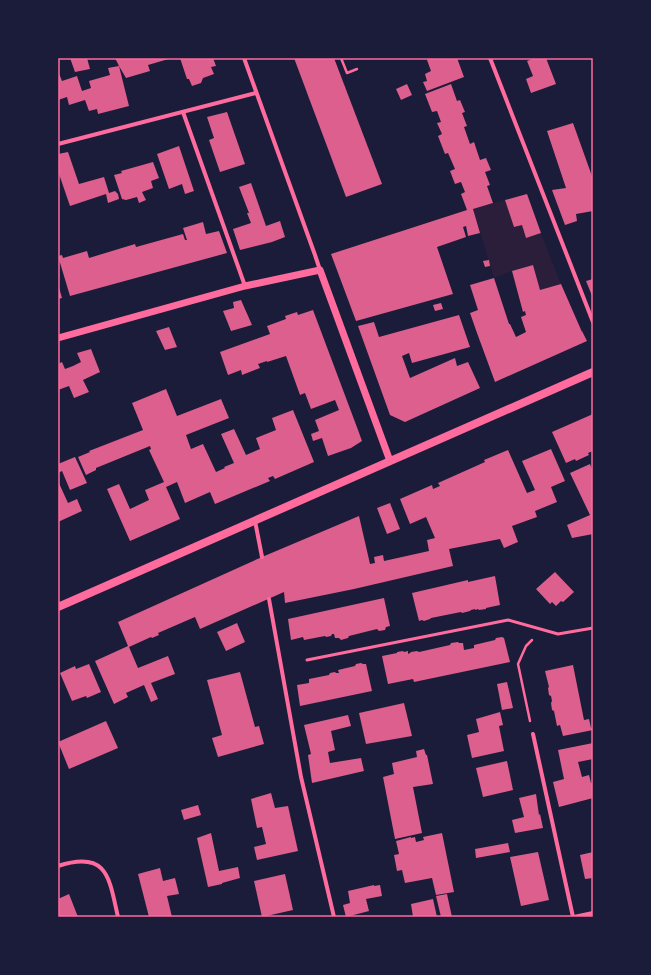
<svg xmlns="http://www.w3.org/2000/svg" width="651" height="975" font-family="'Noto Sans',sans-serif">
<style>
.green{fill:#2a1e3b}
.building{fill:#dd5f8e}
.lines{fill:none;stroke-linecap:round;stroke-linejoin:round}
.path{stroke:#ff6b9d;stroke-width:2.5}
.service{stroke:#ff6b9d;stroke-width:3}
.minor{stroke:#ff6b9d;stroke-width:4}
.tertiary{stroke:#ff6b9d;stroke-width:7}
.secondary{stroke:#ff6b9d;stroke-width:8}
.neatline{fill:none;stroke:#ff6b9d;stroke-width:1.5}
</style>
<rect width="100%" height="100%" fill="#1b1b3a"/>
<path class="green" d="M505 200 514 227 522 225 526 238 541 233 561 284 540 290 533 265 512 271 494 278 473 209Z"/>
<g class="building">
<path d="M70 58H87L90 69 75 72Z"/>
<path d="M115 58H172L148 65 150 71 126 78 119 66 129 106 98 114 97 109 89 111 85 100 69 105 67 97 58 100V71L62 81 77 76 82 91 91 88 89 81 110 75 108 68 119 66Z"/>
<path d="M180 58H213L216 66 211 67 214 74 203 78 201 83 192 86 189 79H187Z"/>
<path d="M294 58H334L382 184 346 197Z"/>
<path d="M431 58H457L464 77 427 91 423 82 427 81 425 74 431 71 427 60Z"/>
<path d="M535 58H546L556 84 531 93 526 79 533 76 527 61Z"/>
<path d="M407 84 412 95 401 100 396 89Z"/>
<path d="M451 84 457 101 460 100 465 112 462 113 467 126 464 127 470 144 474 142 480 160 486 158 491 170 485 172 490 185 487 186 493 203 473 209 480 233 468 236 466 226 463 227 466 237 437 247 453 294 356 321 331 254 467 210 461 194 465 192 461 182 455 184 450 171 455 169 448 153 445 154 438 136 442 134 437 123 441 122 437 111 432 112 425 94Z"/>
<path d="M227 112 245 164 220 172 209 140 214 138 207 117Z"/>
<path d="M573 123 593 179V211L576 214 577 221 565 225 552 190 566 188 547 131Z"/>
<path d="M179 146 194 191 185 194 182 184 169 189 157 154Z"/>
<path d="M68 152 79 184 104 177 109 193 115 191 118 194 119 199 108 203 106 194 70 206 59 174H58V154Z"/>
<path d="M153 162 159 178 151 181 153 188 142 192 146 200 139 203 137 197 126 200 122 199 114 175 122 173 121 171Z"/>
<path d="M251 183 266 226 280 221 285 237 272 242 240 250 233 229 251 223 247 213H249L239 187Z"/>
<path d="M527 194 541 233 526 238 522 225 514 227 505 200Z"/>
<path d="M203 222 206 234 219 231 227 253 70 296 58 256 62 255 63 258 87 251 89 258 135 244 136 247 183 234 185 240H187L183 228Z"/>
<path d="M489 260 490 266 485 267 483 261Z"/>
<path d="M533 265 540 290 561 284 582 332V331L587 341 495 382 477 333 470 313 478 310 470 285 494 278 509 324H510L516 337 526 332 521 317 526 315 525 311 523 312 512 271Z"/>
<path d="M593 279V298L586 281Z"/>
<path d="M58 284 62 298 58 299Z"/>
<path d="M241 300 252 325 231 331 223 311 234 308 233 302Z"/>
<path d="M441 303 443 309 435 311 433 305Z"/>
<path d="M313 310 358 430 362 441 351 448 328 456 322 438 313 441 311 434 319 431 315 420 339 410 335 400 311 409 305 393 300 395 286 356 267 362V361L258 364 260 368 242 375 241 370 228 375 220 352 270 334 267 326 286 319 285 316 297 312 298 315Z"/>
<path d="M459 315 470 347 412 363 409 353 402 356 410 378 455 358 457 366 468 362 480 388 405 422 390 415 358 326 374 322 379 337Z"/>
<path d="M169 327 177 347 165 350 156 331Z"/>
<path d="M91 349 100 372 83 380 89 392 74 398 69 386 58 390V364L62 362 65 369 73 366 81 362 77 353Z"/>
<path d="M166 389 177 416 221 399 229 418 186 435 191 449 203 444 216 472 225 468 224 467 234 463 221 434 234 429 246 455 260 449 256 438 276 430 272 418 293 410 314 462 275 479 273 476 268 478 270 481 215 504 210 492 185 503 177 482 166 487 180 519 130 541 107 489 119 484 130 509 149 500 145 490 164 482 149 450 151 449 150 446 96 468V470L86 475 78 457 90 452 89 451 143 430 132 403Z"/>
<path d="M593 414V451L588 453 589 455 576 461 575 459 566 463 552 432Z"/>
<path d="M551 449 565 481 551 487 557 502 535 511 537 517 512 526 518 542 504 548 500 539 449 549 453 566 354 589 285 603 284 592 200 629 195 617 158 633 159 635 152 638 151 637 129 647 138 668 168 656 175 674 151 683 158 699 151 702 144 685 126 693 128 697 114 704 95 661 128 646 118 622 262 557 359 516 370 564 375 563 374 557 383 555 384 561 429 551 427 540 435 538 426 517 410 524 400 499 432 485 433 489 440 486 438 483 485 462 484 460 508 450 527 493 535 490 522 461Z"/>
<path d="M75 457 87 483 70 490 62 471 58 473V464Z"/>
<path d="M590 464 593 472V534L572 538 567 525 590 515 570 473Z"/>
<path d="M58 481 68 503 77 499 82 511 58 522Z"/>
<path d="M390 503 400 529 387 534 377 508Z"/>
<path d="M555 572 574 592 563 602 561 601 556 606 552 602 550 604 536 589Z"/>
<path d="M495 576 500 605 486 608V609L479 610 478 609 475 610V609L471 610 470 611 462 613 461 612 431 618 430 619 424 621 422 620 419 621 412 593 468 580V582Z"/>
<path d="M384 598 390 626 386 627 385 630 379 631 377 629 349 636 348 638 341 640 339 638H335L334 634H332L331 636 326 637 325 636 304 640 303 637 291 640 288 619Z"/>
<path d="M237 623 245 642 226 651 217 632Z"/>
<path d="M502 637 504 638 510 662 414 682 413 679 388 684 382 656 397 653V652L403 651 404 652 408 651V654L410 653 411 652 417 651 419 652 450 645 451 643 458 642 459 643H463L464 650 474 648V645L495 640 496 638Z"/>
<path d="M361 663 363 664H366L372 691 300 706 297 685 309 683V679L329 675 330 673 335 672 336 673H339L338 670 355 666 356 664Z"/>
<path d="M89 664 101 692 87 698 86 696 72 701 60 673 75 666 76 669Z"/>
<path d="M573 665 584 720 589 719 591 728 593 727V730L563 736 560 725 557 726 554 711 552 710 551 703 552 701 551 696 549 695 548 688 549 687 545 671Z"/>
<path d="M240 672 255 727 259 726 264 744 218 757 212 738 222 735 207 680Z"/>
<path d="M507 682 513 708 502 710 497 684Z"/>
<path d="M404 703 412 736 366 744 359 713Z"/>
<path d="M500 712 503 725 499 726 504 751 472 758 467 735 479 732 476 719Z"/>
<path d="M348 715 351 726 331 731 335 750 328 752 330 763 361 758 364 771 312 783 308 755 311 754 304 725Z"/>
<path d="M106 721 118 748 69 769 58 742Z"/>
<path d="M593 743V759L578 762 582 777 589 775 591 783H593V798L559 807 553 782 564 779 558 750Z"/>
<path d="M424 749 426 755H427L433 784 413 787 422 833 395 839 383 777 394 774 392 763 417 757 416 751Z"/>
<path d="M507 761 513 790 483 797 476 768Z"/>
<path d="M271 793 275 808 288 806 298 851 257 860 254 847 266 844 262 827 257 828 251 799Z"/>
<path d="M536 794 539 815 540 814 543 828 515 833 512 820 524 817 519 798Z"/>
<path d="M198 805 201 815 184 820 181 810Z"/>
<path d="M211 833 219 871 238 867 240 878 222 883V884L208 887 197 838Z"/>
<path d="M442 833 454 892 436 895 432 878 405 883 402 870 397 871 394 855 399 854 396 841 411 837V838L415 837 416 842 424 840 423 837Z"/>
<path d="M508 843 510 852 476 858 475 849Z"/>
<path d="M538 852 549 900 521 906 510 857Z"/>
<path d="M593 852V878L585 879 580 855Z"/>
<path d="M160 868 163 881 175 878 179 894 167 896 172 917H149L138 874Z"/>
<path d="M285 874 293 910 262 917 254 881Z"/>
<path d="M374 885V886L380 885 382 896 366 899 369 911 346 917 343 905 350 903 348 891Z"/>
<path d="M69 894 78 917H58V899Z"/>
<path d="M447 894 452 917H441L436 896Z"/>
<path d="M433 899 437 917H413L411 904Z"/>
</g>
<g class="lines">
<g class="path">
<path d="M341 58 347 73 357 69"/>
<path d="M530 721 518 664 526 646 532 640"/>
</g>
<path class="service" d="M307 660 508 620 558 634 593 628"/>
<g class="minor">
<path d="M244 58 315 255 320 270"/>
<path d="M490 58 593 322"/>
<path d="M183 112 245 286"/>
<path d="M58 144 256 93"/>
<path d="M255 521 262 557"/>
<path d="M269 599 301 777 334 917"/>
<path d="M533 734 573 917"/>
<path d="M58 866C108 850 109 878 118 917"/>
<path d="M574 917 593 913"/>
</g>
<path class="tertiary" d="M58 338 245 286 320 270 390 461"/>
<path class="secondary" d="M58 607 593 372"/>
</g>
<rect width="651" height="975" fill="none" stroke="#1b1b3a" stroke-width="118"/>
<rect x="59" y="59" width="533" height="857" class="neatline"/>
</svg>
